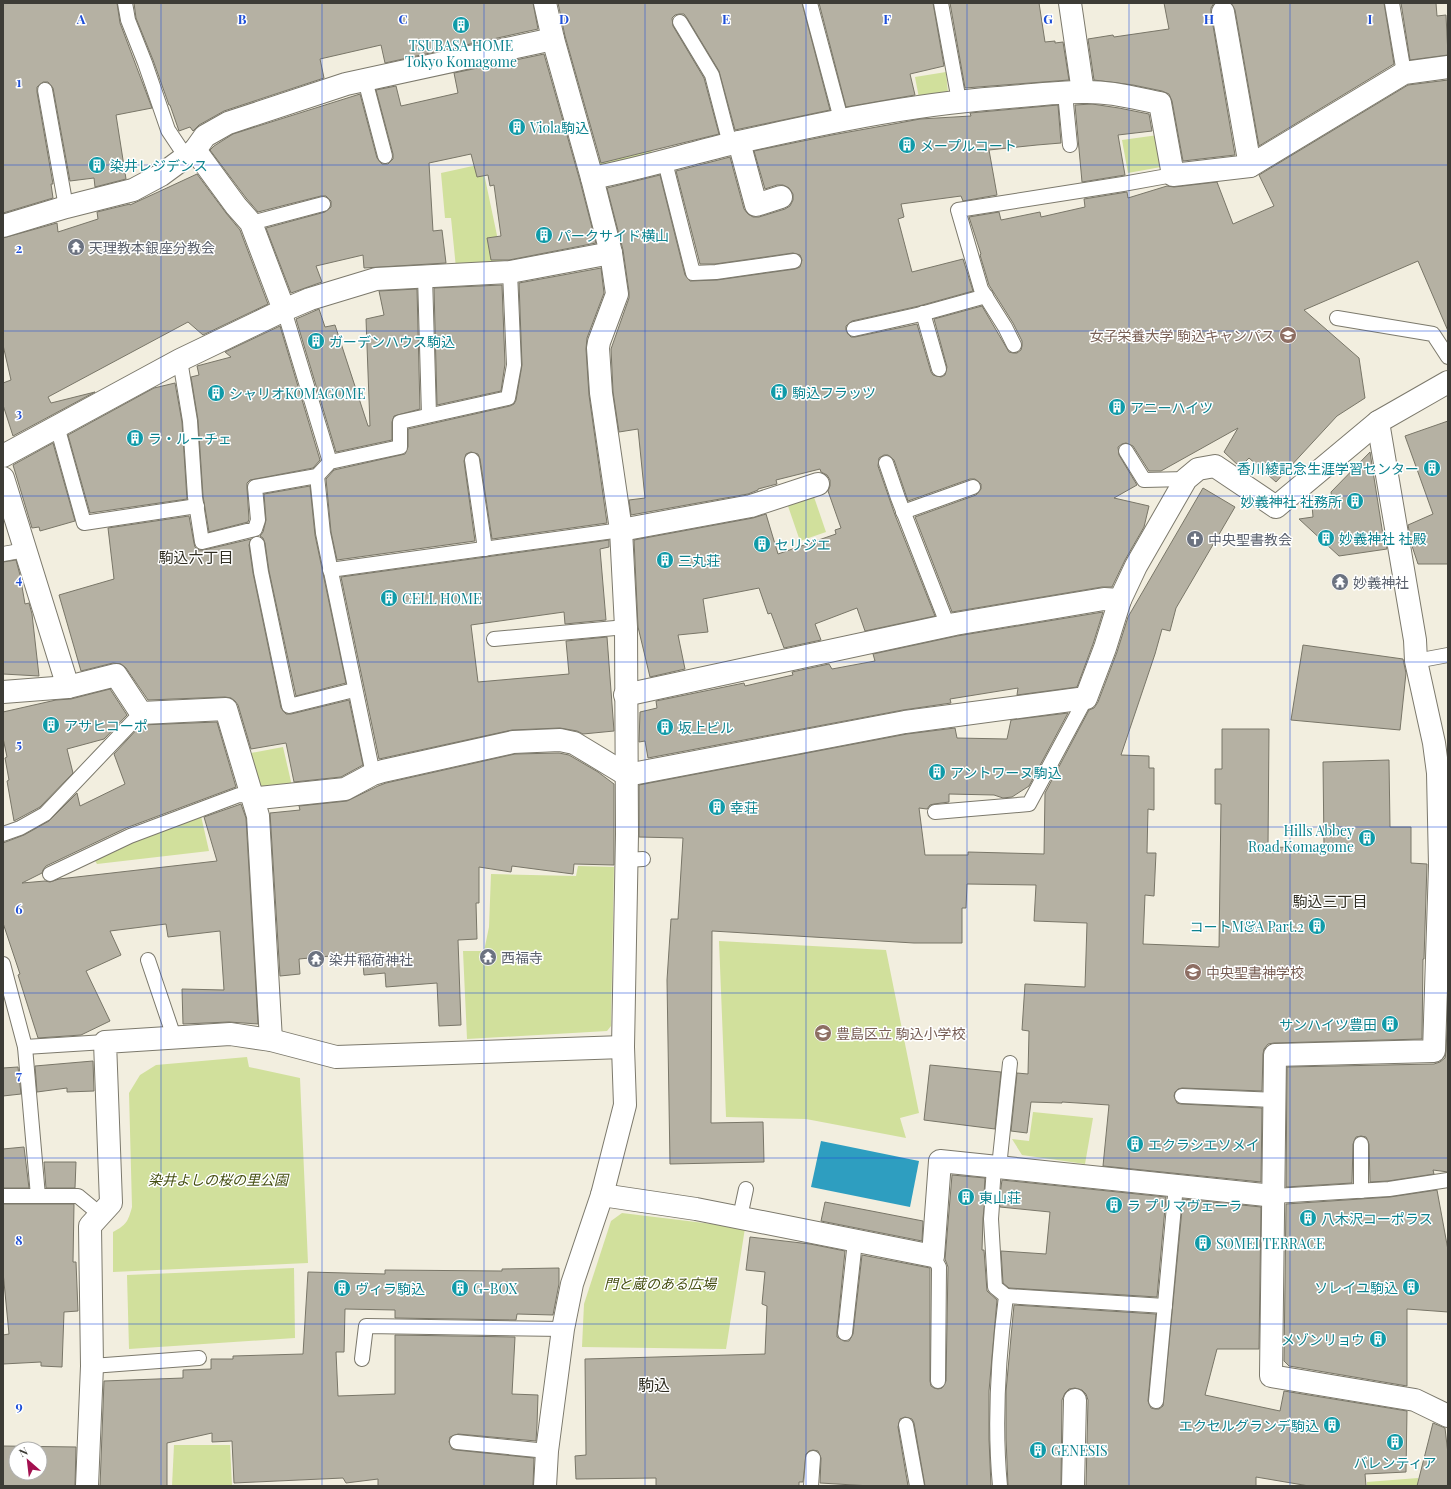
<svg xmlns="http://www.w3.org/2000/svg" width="1451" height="1489" font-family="'Playfair Display','Noto Sans JP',serif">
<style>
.green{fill:#d1e09c}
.water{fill:#2e9ec0}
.building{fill:#b5b1a3;stroke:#797668;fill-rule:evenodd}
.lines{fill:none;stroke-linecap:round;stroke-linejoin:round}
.service-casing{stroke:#7c796c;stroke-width:16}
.minor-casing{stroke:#7c796c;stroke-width:24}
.service{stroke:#fff;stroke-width:14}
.minor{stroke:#fff;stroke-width:22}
.grid{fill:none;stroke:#1d4ed8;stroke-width:1;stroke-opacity:0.55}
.labels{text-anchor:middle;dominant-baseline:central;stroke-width:3;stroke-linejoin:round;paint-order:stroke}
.culture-label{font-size:14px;fill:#0d838f;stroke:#fff;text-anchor:start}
.worship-label{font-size:14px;fill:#5b616d;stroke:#fff;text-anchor:start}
.education-label{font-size:14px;fill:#785e54;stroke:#fff;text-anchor:start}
.park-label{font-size:14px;font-style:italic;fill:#444e10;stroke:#fff}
.neighbourhood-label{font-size:15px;fill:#2f2d21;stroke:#fff}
.quarter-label{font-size:16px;fill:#2f2d21;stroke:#fff}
.grid-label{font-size:13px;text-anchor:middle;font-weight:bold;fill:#1d4ed8;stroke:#fff;stroke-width:3;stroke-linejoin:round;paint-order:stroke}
</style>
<rect width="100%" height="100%" fill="#f2eedf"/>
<g class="green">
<path d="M946 72 948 93 919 98 915 77Z"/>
<path d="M645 129 652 153 602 167 596 163 595 160 633 150Z"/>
<path d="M1158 135 1161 167 1128 173 1122 140Z"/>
<path d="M482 164 503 264 456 268 451 218H445L441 173Z"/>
<path d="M814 497 826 532 800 541 788 506Z"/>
<path d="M283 747 292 786 262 789 254 785 246 754Z"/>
<path d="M201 816 209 851 97 864 94 859 145 835Z"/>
<path d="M578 866 614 867 611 1026 607 1031 467 1039 463 951H484L489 927 491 874 576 876Z"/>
<path d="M719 941 886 950 919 1113 900 1118 906 1138 806 1119 726 1117Z"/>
<path d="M247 1057 249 1067 300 1078 308 1263 113 1272V1232C126 1225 128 1222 132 1207L129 1093 140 1075 156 1065Z"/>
<path d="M1033 1112 1093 1118 1085 1164 1022 1155 1012 1139 1029 1141Z"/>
<path d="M622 1213 745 1228 726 1349 582 1347 584 1304 611 1221Z"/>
<path d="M294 1268 295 1338 129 1349 127 1275Z"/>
<path d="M174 1445H230L232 1486H172Z"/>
<path d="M1418 1478V1486H1367V1482Z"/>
</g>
<path class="water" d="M821 1141 919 1161 910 1207 811 1187Z"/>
<g class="building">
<path d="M3 3H117L120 23 152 108 116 115 126 179 95 187 94 178 70 181 53 88 48 82H43L37 87V92L53 184H51L53 198 3 213Z"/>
<path d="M134 3H533L538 29 385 63 381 45 320 59 324 78 224 111 199 125 193 131 190 127 179 131 170 105H169L153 60 136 18Z"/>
<path d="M558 3H802L830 110 735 130 719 71 687 18 684 14H679L675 15 672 18 673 26 704 78 719 134 601 163 565 36Z"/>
<path d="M819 3H933L944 66 910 74 915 95 846 107Z"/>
<path d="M950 3H1039L1045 42 1055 41V43L1063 42 1069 80 965 88Z"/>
<path d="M1164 3H1214L1211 8V14L1235 155 1183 161 1172 101 1169 94 1162 91 1133 85 1094 80 1088 39 1113 35 1114 37 1169 29Z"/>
<path d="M1231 3H1384L1394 64 1259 146 1235 10Z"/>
<path d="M1401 3H1436L1437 16 1446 15 1448 55 1410 60Z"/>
<path d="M544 54 580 181 596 243 509 260H491L487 238 501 236 494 185 490 186 488 175 477 177 471 154 429 163 433 231 442 230 446 263 364 268 363 255 316 266 322 282 291 293 266 228 325 212 331 207V201L326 196H321L258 212 246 198 210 150 214 146 233 134 360 94 377 158 382 164H388L393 159V154L376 90 396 86 401 106 458 93 454 73Z"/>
<path d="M1448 80V331L1418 261 1304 310 1359 358 1365 398 1337 416 1276 482 1249 458 1240 467 1224 452 1238 428 1161 471H1149L1133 446 1126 443 1122 444 1118 447 1119 455 1137 485 1114 498 1149 506 1144 527 1125 560 1112 587H1102L952 612 915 517 976 495 981 489V484L975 479H970L908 501 894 460 888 455H884L879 458 878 466 895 515 935 616 865 631 857 608 815 624 821 640 784 648 771 613 768 614 759 588 703 599 708 632 678 635 685 669 650 677 638 627 634 540 753 518 766 514 778 554 836 534 835 530 841 528 828 491 830 486V480L827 475 821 472 820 469 776 480 777 484 758 489V490L748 494 631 515 629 500 645 498 638 429 619 432 613 392 611 349 629 298V292L623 250 607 188 660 175 685 275 690 281 717 280 795 269 800 267 802 260 800 255 793 253 715 264H700L676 171 730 157 744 209 748 214 753 217H759L785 209 790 206 793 200V194L789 188 783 185H777L765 189 754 151 832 135 899 123 920 119 971 116 970 113 1058 105 1061 143 1037 145 989 150 997 195 963 201 961 196 901 204 904 217 898 219 912 272 963 259 973 291 919 306 852 321 846 326V330L848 334 851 337H855L917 324 931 372 933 375 941 377 945 375 947 367 934 319 982 306 1009 352 1013 353H1017L1021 350 1022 346V341L1013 323 989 285 980 255 981 254 969 217 999 212 1001 220 1040 212 1041 217 1085 207 1084 199 1127 192 1128 198 1167 186 1174 187 1217 182 1233 224 1274 206 1259 175 1408 85Z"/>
<path d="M1092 104 1119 108 1149 114 1152 131 1118 135 1125 175 1082 182 1075 105Z"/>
<path d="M197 174 226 213 240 230 268 304 203 335 188 322 48 397 51 403 95 392 13 436 3 405V383L11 380 3 345V238L57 223 58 232 98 219 97 212 130 204V205Z"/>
<path d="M601 268 604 293 587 338 586 349 589 395 607 523 492 539 480 459 478 454 471 452 466 454 464 461 475 541 337 560 331 532 326 479 334 470 405 454 408 447V429L510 406 514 404 516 400 522 365 519 283Z"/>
<path d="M502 285 505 364 501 391 437 405 434 288Z"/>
<path d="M417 289 420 409 394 416 392 422V440L336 452 296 319 319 309 325 327 335 325 368 426H370L366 319 384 315 379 291Z"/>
<path d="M280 326 320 460 313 468 250 480 247 483V488L249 519 248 522 209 532 203 496 198 420 191 377 199 375 197 366 231 357 225 352Z"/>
<path d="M175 383 182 422 187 499 90 513 68 435 154 388Z"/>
<path d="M1448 421V564H1418L1412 546 1408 525 1433 514 1405 436Z"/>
<path d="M53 443 75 521 40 531 39 527 32 528 13 465Z"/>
<path d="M1370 452 1383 535H1384L1387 549 1339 556 1299 519 1313 517 1312 505 1332 501 1331 492Z"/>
<path d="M310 486 315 535 346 683 296 696 269 571 265 543 263 538 260 536 263 532 266 520 264 494Z"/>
<path d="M1203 488 1235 507 1176 608 1170 631 1162 629 1155 654 1121 755 1149 756V768H1154V810L1148 809 1147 853H1156L1154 896 1145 895 1143 944 1219 947 1221 804H1215V769H1222V729H1269L1268 847 1324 848 1323 762 1389 760 1390 827H1411V863L1427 864 1424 959H1423L1422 1039 1274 1043 1268 1044 1264 1049 1263 1054 1262 1091 1182 1088 1178 1089 1175 1092 1174 1096 1177 1103 1181 1104 1262 1108 1261 1182 1103 1166 1109 1105 1062 1102V1103L1031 1102 1027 1133 1011 1131 1017 1073 1028 1074 1029 1031 1022 1030 1025 984 1085 987 1087 923 1034 921 1036 885 967 884 966 908H962V943H914L712 931 711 1123 763 1122 764 1162 670 1164 667 980 671 919H678L683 838 639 837V785L907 734 955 728 957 738 1007 739 1011 720 1068 713 1029 786 1012 797 1003 798 994 795 949 794V802L934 804 930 805 927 809 919 808 925 855H968V852L1044 854 1045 793 1089 710 1094 708 1098 702 1117 652 1128 617Z"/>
<path d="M189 516 194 543 195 547 199 550H204L251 539 249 545 253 573 281 708 286 714H291L349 700 363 765 341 777 294 782 286 743 251 749 238 705 235 701 231 698 225 697 148 700 126 668 121 664 113 663 81 671 59 595 114 579 108 528Z"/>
<path d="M609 540V547L600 549 606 620 565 624 564 612 471 625 478 682 569 674 566 641 607 637 614 731 583 734 577 731 560 728 512 730 379 759 341 577Z"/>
<path d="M16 560 20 575 25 604 29 603 32 614 39 676 3 674V562Z"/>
<path d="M1103 612 1093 644 1077 687 1017 695 1018 688 950 699 951 703 903 710 648 758 645 741 639 742 640 712 657 708 656 701 744 683 745 686 793 675 792 672 829 664 832 669 875 661 873 654 957 636Z"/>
<path d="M1303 645 1403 659 1406 673 1400 730 1291 720Z"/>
<path d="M110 689 127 715 104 739 67 749 73 773 40 807 14 821 7 781 9 780 5 758 7 757 3 738V712L56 700 71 699Z"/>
<path d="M217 722 236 787 126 828 46 866 43 870 42 873 22 883 45 881 50 882 59 879 217 861 204 817 241 804 246 818 258 1024 229 1022 183 1024 182 989 224 990 220 931 168 937 166 924 110 931 121 955 86 971 110 1021 81 1035 38 1038 18 975 20 974 3 923V843L24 835 49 821 77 793 80 806 125 784 114 754 141 725Z"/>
<path d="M559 753 569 755 598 772 614 784V865L574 864 573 874 512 866 511 872 479 867V903H476L477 939 458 940 461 1025 439 1026 437 983 386 987 385 973 364 975 362 953 299 959 300 974 280 976 270 813 300 810 299 806 347 801 378 786 386 783 515 754Z"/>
<path d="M1448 1009V1172L1433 1170 1434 1174 1388 1181 1370 1182 1369 1144 1366 1137 1361 1136 1356 1137 1353 1144 1352 1183 1286 1187 1287 1067 1434 1064 1440 1062 1445 1058 1446 1051Z"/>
<path d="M93 1061 94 1091 67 1092V1088L37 1092 35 1066Z"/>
<path d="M930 1065 1001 1072 995 1129 924 1120Z"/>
<path d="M18 1067 21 1094 3 1096V1068Z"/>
<path d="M24 1147 29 1188H3V1149Z"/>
<path d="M44 1162H76L75 1188H46Z"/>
<path d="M952 1175 985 1178 984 1195 985 1200 983 1218 982 1250H984L987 1291 997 1300 989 1391V1439L991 1486H925L914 1423 912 1419 905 1417 900 1419 898 1427 908 1486H871L820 1483 821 1458 818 1451 813 1450 809 1451 806 1454 803 1482H799V1486H656V1478L576 1479 575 1456 586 1455 585 1359 765 1354 767 1306 762 1304 765 1272 746 1270 750 1237 810 1244 845 1251 837 1332V1337L844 1341H849L853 1334 862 1255 930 1268V1381L931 1386 934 1388 938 1389 942 1388 946 1381 948 1267 945 1259Z"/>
<path d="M1002 1180 1166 1197 1157 1297 1009 1288 1003 1283 1001 1251 1046 1254 1050 1212 1000 1207 999 1201Z"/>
<path d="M1437 1190 1448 1250V1312L1407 1309V1386L1289 1366 1284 1361 1286 1204 1390 1197Z"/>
<path d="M1183 1199 1261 1207 1259 1349H1217L1205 1395 1280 1411 1284 1391 1407 1411 1406 1472 1365 1474 1366 1486H1309L1256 1477V1486H1086L1088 1400 1086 1394 1082 1390 1075 1388 1069 1389 1065 1393 1062 1400 1061 1486H1008L1006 1438V1391L1014 1305 1156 1314 1148 1401 1151 1408 1155 1409H1159L1163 1406Z"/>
<path d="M825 1202 923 1221 922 1241 821 1221Z"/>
<path d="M3 1204H74L73 1262H76L78 1311 64 1312 62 1367 41 1366V1362L3 1364V1335L9 1334 3 1272Z"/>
<path d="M559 1268V1284L553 1315 517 1314 516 1320 395 1318V1310L345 1309 344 1352H336L338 1396 395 1394V1335L515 1337 512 1394 538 1395 537 1425 536 1441 458 1434 450 1437 449 1442 452 1449 456 1450 534 1458 533 1486H378V1479L346 1483 343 1478 234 1483 232 1441 212 1442V1433L167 1443V1486H100L104 1381 183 1378V1370L211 1369V1359H233V1356L303 1354 308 1272 385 1274V1270L502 1271V1269Z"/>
<path d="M1433 1423 1445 1428 1448 1454V1486H1417Z"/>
<path d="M3 1446 76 1447 75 1486H3ZM16 1449H40V1473H16Z"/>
</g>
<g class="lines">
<g class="service-casing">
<g id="service">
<path d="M125 3 128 20 145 63 168 130 186 157"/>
<path d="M810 3 841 119"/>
<path d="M941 3 959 101"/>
<path d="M1392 3 1404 73"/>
<path d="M680 22 712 75 730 144"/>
<path d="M365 80 385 156"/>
<path d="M45 90 66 207"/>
<path d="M1065 93 1070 145"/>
<path d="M665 162 693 273 716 272 794 261"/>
<path d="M251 223 323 204"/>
<path d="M425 276 429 415"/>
<path d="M284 310 330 462"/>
<path d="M923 313 939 369"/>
<path d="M1337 318 1433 334 1448 357"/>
<path d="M854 329 921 314 986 296"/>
<path d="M1014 345 1005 327 981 289 958 210 1123 184 1173 175"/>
<path d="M180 360 190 421 195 497 202 542 255 529 258 520 255 487 317 476 330 462 400 447V422L508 398 514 365 510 272"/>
<path d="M57 426 84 523 197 506"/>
<path d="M1126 451 1144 480 1186 479"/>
<path d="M472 460 485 549"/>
<path d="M886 463 898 498 948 626"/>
<path d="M317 476 323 533 373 774"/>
<path d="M903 512 973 487"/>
<path d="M257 544 261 572 289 706 354 690"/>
<path d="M3 554 25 550"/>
<path d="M330 570 621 530"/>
<path d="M494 639 626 627"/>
<path d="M1416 661 1448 655"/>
<path d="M935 812 1029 804 1086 698"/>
<path d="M3 834 20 828 45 814 141 713"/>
<path d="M627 860 643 859"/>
<path d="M50 874 130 836 239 795 253 796"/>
<path d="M148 960 174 1037"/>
<path d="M3 964 25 1047 105 1042"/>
<path d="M25 1047 38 1196"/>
<path d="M1182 1096 1275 1100"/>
<path d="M1361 1144V1191"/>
<path d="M999 1167 1010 1063"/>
<path d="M3 1196H78L101 1215"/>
<path d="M992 1196 994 1167"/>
<path d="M1274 1196 1389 1189 1448 1180"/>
<path d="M992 1205 991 1219 995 1287 1006 1296C998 1359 994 1423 1000 1486"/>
<path d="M740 1217 746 1189"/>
<path d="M933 1256 939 1267 938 1381"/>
<path d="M1006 1296 1165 1306"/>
<path d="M845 1333 855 1241"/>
<path d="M362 1359 366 1326 563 1329"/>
<path d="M92 1366 199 1358"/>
<path d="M1156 1401 1176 1185"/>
<path d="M906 1425 917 1486"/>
<path d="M457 1442 547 1451"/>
<path d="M811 1486 813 1458"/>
</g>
</g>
<g class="minor-casing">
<g id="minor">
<path d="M545 3 553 39 592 178 611 253 617 294 599 342 598 348 601 393 621 530 626 627 627 834 623 1047 625 1105 602 1195 572 1284 563 1329 547 1451 545 1486"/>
<path d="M1070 3 1083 92"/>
<path d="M1223 12 1250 166"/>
<path d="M739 142 756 205 781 197"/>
<path d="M195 150 236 206 251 223 284 310"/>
<path d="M592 178C639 169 684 155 730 144 819 124 907 105 998 98 1026 96 1054 92 1082 92 1109 91 1134 98 1160 103L1173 175 1250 166 1404 73 1448 67"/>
<path d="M3 226 66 207 133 190 161 175 195 150 205 136 228 123 346 84 553 39"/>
<path d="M1378 422 1415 640 1416 661 1434 743 1438 773 1440 866H1448"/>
<path d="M3 456 180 360 284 310 310 299 376 279 510 272 611 253"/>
<path d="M3 478 68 687"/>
<path d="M621 530 751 506 818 484"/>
<path d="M3 692 68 687 116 675 141 713 226 709 258 816 271 1040"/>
<path d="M625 695 955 624 1104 599 1120 600"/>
<path d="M253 796 259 798 345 789 373 774 383 771 513 742 560 740 574 743 627 775 905 722 1086 698 1105 648 1120 600 1136 566 1186 479 1198 469 1215 466 1276 507 1378 422 1448 382"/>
<path d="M1440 866 1434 1051 1275 1055 1271 1376 1415 1400 1448 1416"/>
<path d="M602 1195 696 1209 933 1256 940 1161 1274 1196"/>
<path d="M87 1486 92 1366 90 1226 111 1203 105 1042 230 1034 271 1040 336 1057 623 1047"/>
<path d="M1073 1486 1075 1400"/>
</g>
</g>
<use href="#service" class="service"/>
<use href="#minor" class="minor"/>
</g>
<path class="grid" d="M161 3V1486M322 3V1486M484 3V1486M645 3V1486M806 3V1486M967 3V1486M1129 3V1486M1290 3V1486M3 165H1448M3 331H1448M3 496H1448M3 662H1448M3 827H1448M3 993H1448M3 1158H1448M3 1324H1448"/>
<defs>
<g id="building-disc" transform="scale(0.9)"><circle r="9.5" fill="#0f9aa8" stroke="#fff"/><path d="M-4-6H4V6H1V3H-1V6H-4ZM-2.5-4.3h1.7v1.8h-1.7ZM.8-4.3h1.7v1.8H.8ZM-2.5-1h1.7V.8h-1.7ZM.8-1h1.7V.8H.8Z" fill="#fff"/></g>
<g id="temple-disc" transform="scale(0.9)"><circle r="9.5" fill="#6b7280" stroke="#fff"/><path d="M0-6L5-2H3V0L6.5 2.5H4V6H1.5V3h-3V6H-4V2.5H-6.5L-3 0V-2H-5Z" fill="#fff"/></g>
<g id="university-disc" transform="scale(0.9)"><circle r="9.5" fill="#8d6e63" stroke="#fff"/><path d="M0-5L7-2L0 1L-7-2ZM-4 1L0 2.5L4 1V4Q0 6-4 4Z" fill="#fff"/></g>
<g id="church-disc" transform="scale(0.9)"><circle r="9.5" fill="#6b7280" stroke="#fff"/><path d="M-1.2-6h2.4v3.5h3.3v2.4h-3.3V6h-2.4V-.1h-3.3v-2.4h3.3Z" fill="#fff"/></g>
<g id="school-disc" transform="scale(0.9)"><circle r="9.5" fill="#8d6e63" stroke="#fff"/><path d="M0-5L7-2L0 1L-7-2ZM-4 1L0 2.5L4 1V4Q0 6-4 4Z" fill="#fff"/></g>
</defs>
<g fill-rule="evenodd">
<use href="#building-disc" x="461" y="25"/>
<use href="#building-disc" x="517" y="127"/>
<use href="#building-disc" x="907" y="145"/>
<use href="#building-disc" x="97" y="165"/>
<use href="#building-disc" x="544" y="235"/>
<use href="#temple-disc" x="76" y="247"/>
<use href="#university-disc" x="1288" y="335"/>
<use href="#building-disc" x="316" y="341"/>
<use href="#building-disc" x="779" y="392"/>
<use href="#building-disc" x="216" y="393"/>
<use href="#building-disc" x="1117" y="407"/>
<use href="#building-disc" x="135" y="438"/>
<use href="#building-disc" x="1432" y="468"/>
<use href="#building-disc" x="1355" y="501"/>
<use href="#building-disc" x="1326" y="538"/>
<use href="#church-disc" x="1195" y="539"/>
<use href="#building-disc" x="762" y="544"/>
<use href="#building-disc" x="665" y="560"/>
<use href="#temple-disc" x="1340" y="582"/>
<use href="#building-disc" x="389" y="598"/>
<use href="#building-disc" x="51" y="725"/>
<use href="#building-disc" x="665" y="727"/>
<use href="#building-disc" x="937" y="772"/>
<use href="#building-disc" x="717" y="807"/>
<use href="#building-disc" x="1367" y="838"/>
<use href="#building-disc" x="1317" y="926"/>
<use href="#temple-disc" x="488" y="957"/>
<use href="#temple-disc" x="316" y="959"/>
<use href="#school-disc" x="1193" y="972"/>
<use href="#building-disc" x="1390" y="1024"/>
<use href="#school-disc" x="823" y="1033"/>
<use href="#building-disc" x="1135" y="1144"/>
<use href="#building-disc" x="966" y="1197"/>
<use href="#building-disc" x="1114" y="1205"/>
<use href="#building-disc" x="1308" y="1218"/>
<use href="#building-disc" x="1203" y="1243"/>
<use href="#building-disc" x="1411" y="1287"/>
<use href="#building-disc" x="342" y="1288"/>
<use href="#building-disc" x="460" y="1288"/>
<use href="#building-disc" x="1378" y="1339"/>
<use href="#building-disc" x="1332" y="1425"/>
<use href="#building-disc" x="1395" y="1442"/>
<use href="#building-disc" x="1038" y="1450"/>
</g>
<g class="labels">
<g class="culture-label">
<text x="461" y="45" text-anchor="middle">TSUBASA HOME<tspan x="461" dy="16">Tokyo Komagome</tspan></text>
<text x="530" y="127">Viola駒込</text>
<text x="920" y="145">メープルコート</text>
<text x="110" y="165">染井レジデンス</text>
<text x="557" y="235">パークサイド横山</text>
<text x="329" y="341">ガーデンハウス駒込</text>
<text x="792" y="392">駒込フラッツ</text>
<text x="229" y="393">シャリオKOMAGOME</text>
<text x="1130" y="407">アニーハイツ</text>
<text x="148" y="438">ラ・ルーチェ</text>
<text x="1419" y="468" text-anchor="end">香川綾記念生涯学習センター</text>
<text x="1342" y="501" text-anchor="end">妙義神社 社務所</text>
<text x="1339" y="538">妙義神社 社殿</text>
<text x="775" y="544">セリジエ</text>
<text x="678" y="560">三丸荘</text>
<text x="402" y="598">CELL HOME</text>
<text x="64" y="725">アサヒコーポ</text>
<text x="678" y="727">坂上ビル</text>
<text x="950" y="772">アントワーヌ駒込</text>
<text x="730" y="807">幸荘</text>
<text x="1354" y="830" text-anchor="end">Hills Abbey<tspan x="1354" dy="16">Road Komagome</tspan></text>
<text x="1304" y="926" text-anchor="end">コートM&amp;A Part.2</text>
<text x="1377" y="1024" text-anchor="end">サンハイツ豊田</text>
<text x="1148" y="1144">エクラシエソメイ</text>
<text x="979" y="1197">東山荘</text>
<text x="1127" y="1205">ラ プリマヴェーラ</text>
<text x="1321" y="1218">八木沢コーポラス</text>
<text x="1216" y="1243">SOMEI TERRACE</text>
<text x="1398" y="1287" text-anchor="end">ソレイユ駒込</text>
<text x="355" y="1288">ヴィラ駒込</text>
<text x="473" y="1288">G-BOX</text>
<text x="1365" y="1339" text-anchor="end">メゾンリョウ</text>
<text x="1319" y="1425" text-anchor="end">エクセルグランデ駒込</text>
<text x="1051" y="1450">GENESIS</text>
<text x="1395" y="1462" text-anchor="middle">バレンティア</text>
</g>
<g class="worship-label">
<text x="89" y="247">天理教本銀座分教会</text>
<text x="1208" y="539">中央聖書教会</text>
<text x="1353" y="582">妙義神社</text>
<text x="501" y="957">西福寺</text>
<text x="329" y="959">染井稲荷神社</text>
</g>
<g class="education-label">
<text x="1275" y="335" text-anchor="end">女子栄養大学 駒込キャンパス</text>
<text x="1206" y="972">中央聖書神学校</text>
<text x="836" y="1033">豊島区立 駒込小学校</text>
</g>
<g class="park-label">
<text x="218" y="1179">染井よしの桜の里公園</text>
<text x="660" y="1283">門と蔵のある広場</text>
</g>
<g class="neighbourhood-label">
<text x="196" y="557">駒込六丁目</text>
<text x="1330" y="901">駒込三丁目</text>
</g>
<g class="quarter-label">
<text x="654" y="1384">駒込</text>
</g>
</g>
<g class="grid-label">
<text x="81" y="24">A</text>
<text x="242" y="24">B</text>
<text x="403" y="24">C</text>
<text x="564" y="24">D</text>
<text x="726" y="24">E</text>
<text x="887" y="24">F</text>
<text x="1048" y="24">G</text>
<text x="1209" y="24">H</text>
<text x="1370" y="24">I</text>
<text x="19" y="87">1</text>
<text x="19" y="253">2</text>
<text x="19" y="418">3</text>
<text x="19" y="584">4</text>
<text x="19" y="749">5</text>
<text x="19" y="914">6</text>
<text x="19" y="1080">7</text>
<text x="19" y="1245">8</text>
<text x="19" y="1411">9</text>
</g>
<rect width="1451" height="1489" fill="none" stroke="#3d3c36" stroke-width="8"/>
<g transform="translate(28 1461) rotate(332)"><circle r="19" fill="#ffffff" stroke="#b1b1af"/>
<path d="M0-3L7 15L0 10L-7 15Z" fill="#a31050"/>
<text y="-6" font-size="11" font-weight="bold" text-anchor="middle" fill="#3d3c36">N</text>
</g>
</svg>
